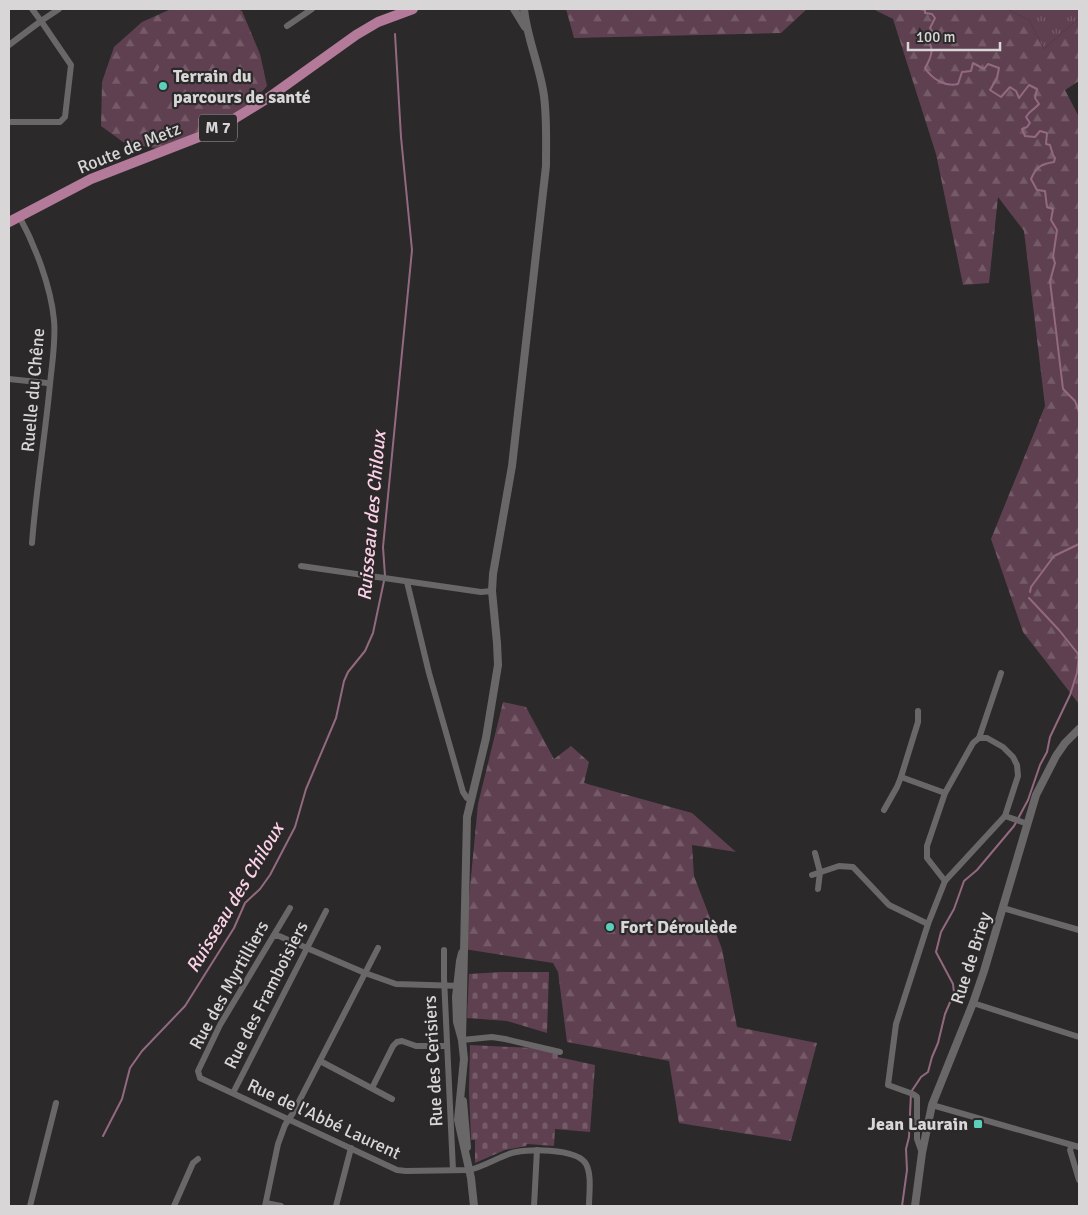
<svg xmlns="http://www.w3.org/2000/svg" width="1088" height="1215" font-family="Signika,sans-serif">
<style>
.grass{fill:url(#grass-tufts)}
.forest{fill:url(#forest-firs)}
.cemetery{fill:url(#cemetery-stones)}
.garden{fill:#5f4050}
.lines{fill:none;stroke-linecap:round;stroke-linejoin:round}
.stream{stroke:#936980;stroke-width:2}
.minor{stroke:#6a6768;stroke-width:6}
.tertiary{stroke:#6a6768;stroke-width:8}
.primary{stroke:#b37a99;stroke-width:10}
.poi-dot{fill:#5bcebc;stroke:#2b292a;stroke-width:2}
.labels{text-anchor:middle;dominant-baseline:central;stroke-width:4.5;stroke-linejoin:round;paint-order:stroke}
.shield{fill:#2b292a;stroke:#a4a2a3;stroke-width:1}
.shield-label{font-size:16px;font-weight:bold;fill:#d8d6d7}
.poi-label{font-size:18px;font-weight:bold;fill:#d8d6d7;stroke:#2b292a;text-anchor:start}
.street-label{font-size:18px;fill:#d8d6d7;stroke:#2b292a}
.water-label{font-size:19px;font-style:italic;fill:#fcd1e7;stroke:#2b292a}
</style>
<defs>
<pattern id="grass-tufts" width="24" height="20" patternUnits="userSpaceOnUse" patternTransform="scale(1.25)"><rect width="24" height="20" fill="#5f4050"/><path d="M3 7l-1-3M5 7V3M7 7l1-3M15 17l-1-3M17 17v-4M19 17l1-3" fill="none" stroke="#755b68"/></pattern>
<pattern id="forest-firs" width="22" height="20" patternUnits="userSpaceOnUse" patternTransform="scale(1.25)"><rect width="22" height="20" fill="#5f4050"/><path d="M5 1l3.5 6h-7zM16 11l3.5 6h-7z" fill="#755b68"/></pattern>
<pattern id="cemetery-stones" width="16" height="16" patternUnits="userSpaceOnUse" patternTransform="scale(1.25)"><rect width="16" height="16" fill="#5f4050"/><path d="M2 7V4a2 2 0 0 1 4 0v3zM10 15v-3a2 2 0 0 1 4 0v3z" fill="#755b68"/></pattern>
</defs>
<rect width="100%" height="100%" fill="#2b292a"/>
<path class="grass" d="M1007 9H1079V18L1044 49 1029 20Z"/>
<g class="forest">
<path d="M171 9H237L242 11 260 54 267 86 251 104 211 126 158 149 123 142 101 126 102 82 114 47 142 22Z"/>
<path d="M566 9H807L781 33 574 38Z"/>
<path d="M873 9H1007L1029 20 1044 49 1079 18V81L1065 90 1079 117V704L1023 632 991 539 1045 406 1024 231 998 197 989 283 963 285 936 154 893 19Z"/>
<path d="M503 702 526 707 554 759 571 746 589 762 584 783 692 813 736 852 692 845 694 876 722 949 737 1027 817 1043 791 1141 679 1123 669 1061 567 1042 558 972 553 963 464 949 478 804Z"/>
</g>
<g class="cemetery">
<path d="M500 972H549L547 1033 507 1021 467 1018 469 974Z"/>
<path d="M470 1045 533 1048 558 1053V1057L595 1065 590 1132 555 1129 554 1146 527 1144 526 1146 505 1150 475 1163V1140H471L469 1090Z"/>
</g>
<path class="garden" d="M169 63 181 67 170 102 156 100 148 94 160 65Z"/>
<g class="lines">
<g class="stream">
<path d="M920 9 925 10V13L932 14 935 18 930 28 932 31 931 34 927 35 925 38C936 47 931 58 925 68 932 79 945 87 958 84L962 72 971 71 973 63 984 69 988 64 999 68 997 78 990 90 1001 97 1010 87 1016 91 1019 98 1029 85 1037 89 1035 98 1039 104C1034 110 1031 109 1026 117L1030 123 1027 127 1022 129 1025 136 1035 137 1040 131 1047 133 1046 144 1050 145 1053 155 1055 158 1054 162C1041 164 1036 167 1031 179L1037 190 1045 191 1047 207 1053 209 1051 220 1057 230 1053 257 1055 263 1050 281 1063 389 1075 401 1079 412"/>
<path d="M1030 592 1031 587 1054 556 1079 544"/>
<path d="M103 1136 122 1099 130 1068 142 1051 185 1006 234 928 245 903 260 889 270 875 295 827 306 789 336 718 344 681 348 672 365 651 373 633 385 576 383 547 412 250 401 137 395 34"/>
<path d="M902 1206 907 1170 906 1149 909 1137 911 1092 921 1077 928 1072 932 1057 938 1043 945 1014 954 993 953 984 936 952 941 932 954 909 964 881 977 870 1014 826 1028 800 1040 765 1047 752 1050 737 1070 695 1077 673 1079 655 1059 630 1029 598"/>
</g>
<g class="minor">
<path d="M287 26 312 9"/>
<path d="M9 45 41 21 32 9"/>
<path d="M9 122H60L65 117 71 65 41 21 59 9"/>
<path d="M19 216C35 245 51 287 54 320 56 341 52 363 50 384 45 437 36 490 32 543"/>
<path d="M9 379 47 383"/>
<path d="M301 566 481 592 492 591"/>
<path d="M407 582 429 673 463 792 467 798 470 799"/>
<path d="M918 711V722L901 777 945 793"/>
<path d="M979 738H987L1003 747 1013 757 1017 765 1018 776 1005 816 945 881 927 858V846L945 793 973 743Z"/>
<path d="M979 738 1001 673"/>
<path d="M884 810 897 787 901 777"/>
<path d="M1005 816 1028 824"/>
<path d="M815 853 820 872 818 889"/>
<path d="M812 875 839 866 853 867 889 905 928 924"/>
<path d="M290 908 220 1025 198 1071 200 1078 397 1170 406 1171 469 1170C483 1167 495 1159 509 1154 524 1148 577 1148 586 1164 592 1175 589 1194 589 1206"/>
<path d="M1003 908 1079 930"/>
<path d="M275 936H279L365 973 396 984 461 986"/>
<path d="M444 950V978L453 1170"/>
<path d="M973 1003 1079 1037"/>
<path d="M462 1040 492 1037 505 1039 560 1052"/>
<path d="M320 1061 392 1099"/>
<path d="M372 1088 393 1046 397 1042 402 1041 416 1046H447"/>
<path d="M233 1093 326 911"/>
<path d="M932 1105 1079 1147"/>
<path d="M1072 1145 1070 1150 1079 1180"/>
<path d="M922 1153 917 1139V1097L913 1094 888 1085 896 1024 928 924 945 881"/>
<path d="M266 1203 281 1206"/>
<path d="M30 1206 56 1103"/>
<path d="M174 1206 193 1163 198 1159"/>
<path d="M265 1206 278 1144 285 1125 293 1113 378 948"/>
<path d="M336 1206 351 1148"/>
<path d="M534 1206 537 1150"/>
</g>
<g class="tertiary">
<path d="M514 9 525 27"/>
<path d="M462 953 460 961 456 997 457 1022 462 1040 464 1059 458 1120 471 1178 474 1206"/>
<path d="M462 1040 467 817 486 738 498 665 497 643 492 591 493 574 512 466 546 166C546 143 547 119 544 96 540 66 527 39 524 9"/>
<path d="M463 1101 467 1147"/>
<path d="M915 1206 922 1153 932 1105 973 1003 984 971 1036 795 1056 756 1065 743 1079 729"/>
</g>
<path class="primary" d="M9 222 91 179 209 133 229 122 268 98 356 35 378 22 413 9"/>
</g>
<g class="poi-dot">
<circle cx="163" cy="86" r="5"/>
<circle cx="610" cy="927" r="5"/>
<rect x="973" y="1119" width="10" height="10" rx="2.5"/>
</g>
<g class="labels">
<rect class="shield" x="199" y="114.5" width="38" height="27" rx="4"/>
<g class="shield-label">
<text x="218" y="128">M 7</text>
</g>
<g class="poi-label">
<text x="173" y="76">Terrain du<tspan x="173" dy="21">parcours de santé</tspan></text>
<text x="620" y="927">Fort Déroulède</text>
<text x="968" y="1124" text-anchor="end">Jean Laurain</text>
</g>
<g class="street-label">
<text transform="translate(129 148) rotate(-22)">Route de Metz</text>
<text transform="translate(33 390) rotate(-85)">Ruelle du Chêne</text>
<text transform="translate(971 958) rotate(-72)">Rue de Briey</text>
<text transform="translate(229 985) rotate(-61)">Rue des Myrtilliers</text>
<text transform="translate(266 995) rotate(-63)">Rue des Framboisiers</text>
<text transform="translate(433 1061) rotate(-93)">Rue des Cerisiers</text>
<text transform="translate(324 1119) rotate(25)">Rue de l'Abbé Laurent</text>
</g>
<g class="water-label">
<text transform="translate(372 516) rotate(-85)">Ruisseau des Chiloux</text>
<text transform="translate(235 898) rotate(-59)">Ruisseau des Chiloux</text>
</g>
</g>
<rect width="1088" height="1215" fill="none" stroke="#d8d6d7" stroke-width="20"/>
<path d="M908 42v8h92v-8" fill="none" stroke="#d8d6d7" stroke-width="2.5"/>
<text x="916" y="42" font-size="15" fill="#d8d6d7" stroke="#2b292a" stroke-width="4" paint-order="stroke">100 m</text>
</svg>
